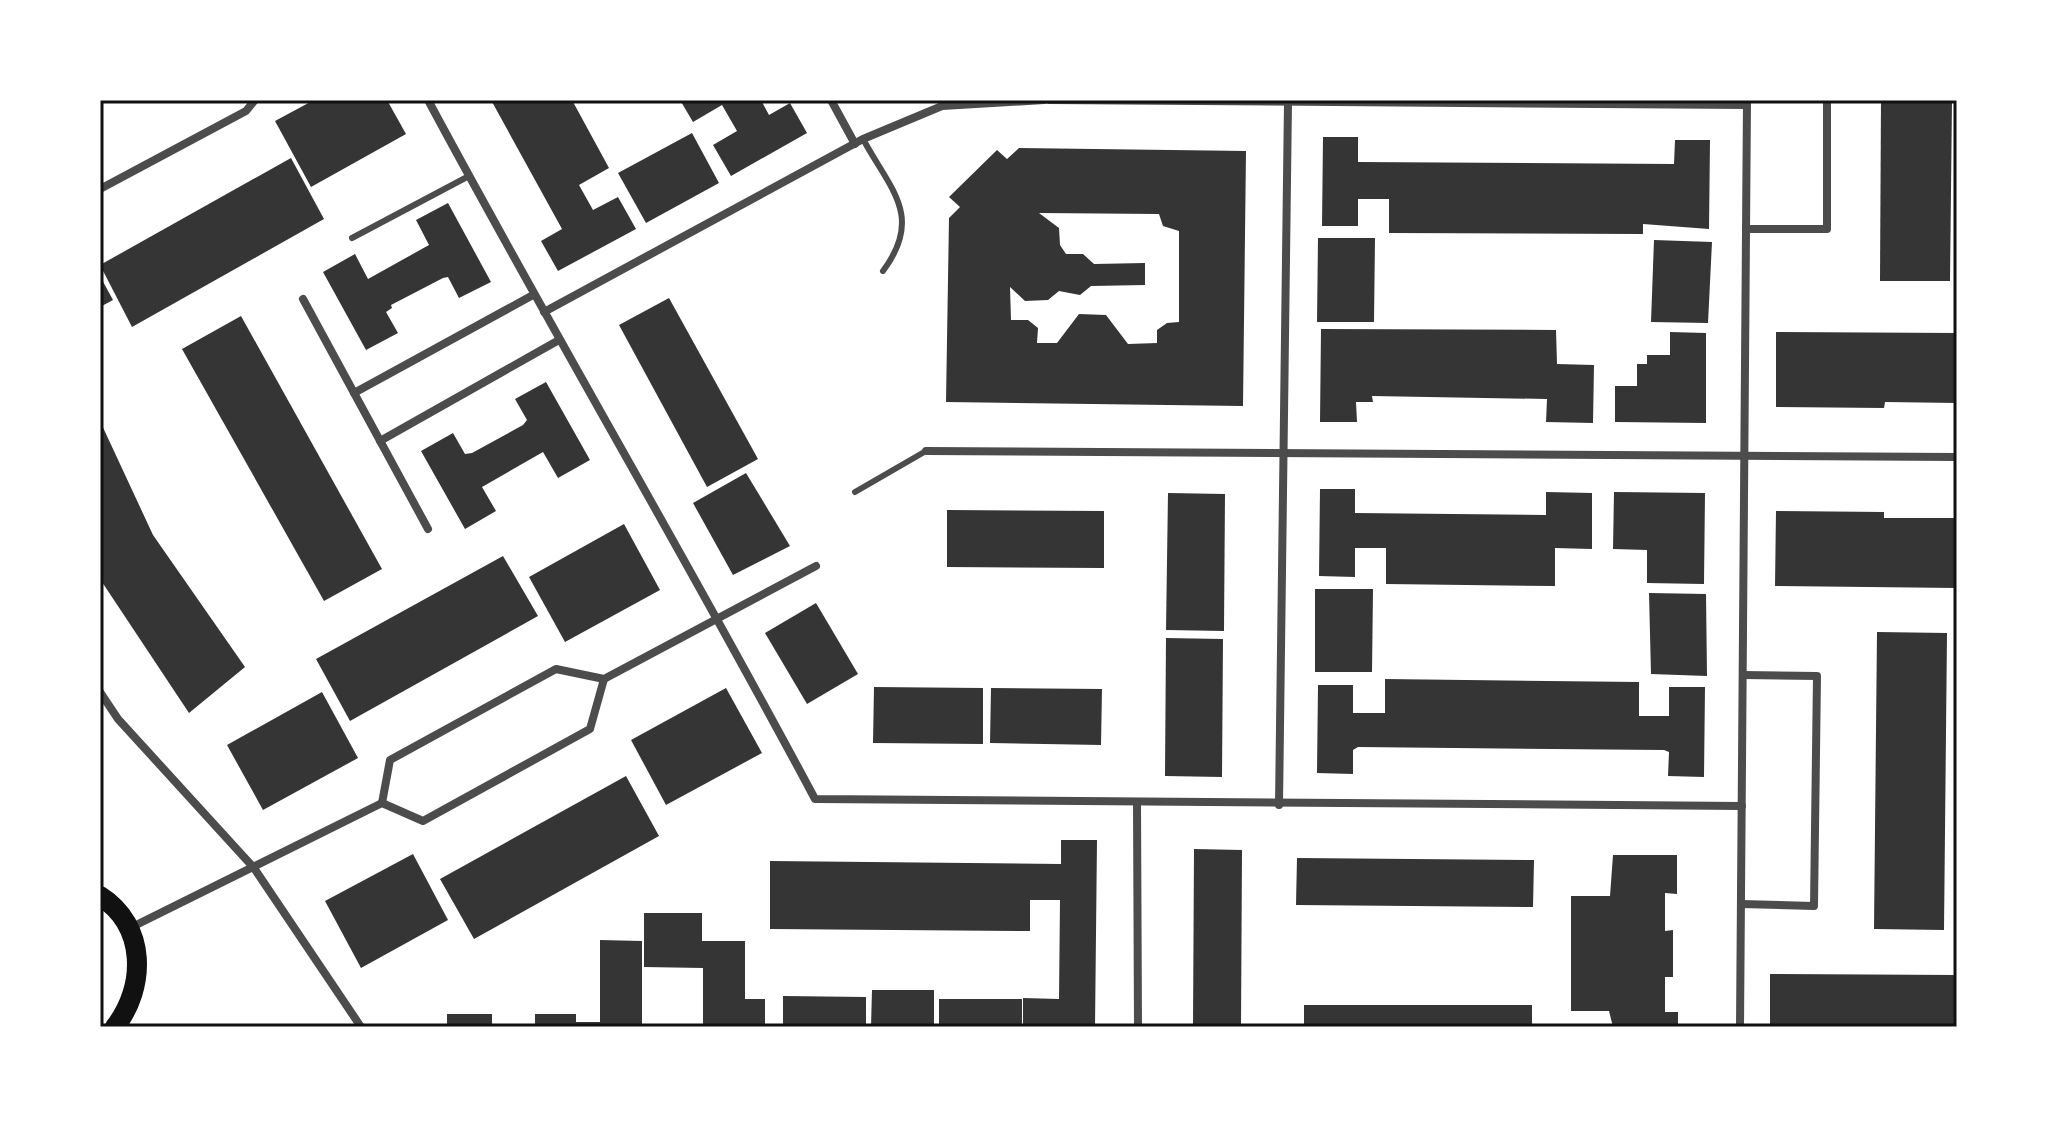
<svg xmlns="http://www.w3.org/2000/svg" width="2057" height="1127" font-family="'PT Sans',sans-serif">
<style>
.building{fill:#353535;fill-rule:evenodd}
.lines{fill:none;stroke-linecap:round;stroke-linejoin:round}
.service{stroke:#4c4c4c;stroke-width:6}
.minor{stroke:#4c4c4c;stroke-width:8}
.primary{stroke:#111;stroke-width:20}
.neatline{fill:none;stroke:#111;stroke-width:3}
</style>
<rect width="100%" height="100%" fill="#fff"/>
<g class="building">
<path d="M314 100H387L406 134 311 187 275 121Z"/>
<path d="M491 100H572L609 168 579 185 593 210 618 197 636 229 558 271 541 241 562 229Z"/>
<path d="M680 100H761L769 115 790 103 807 133 731 176 713 145 737 131 722 105 693 122Z"/>
<path d="M1881 100H1952L1950 281H1880Z"/>
<path d="M692 133 719 183 646 223 618 173Z"/>
<path d="M1323 137H1358V162L1674 164 1675 140H1710L1709 229 1643 224V234L1389 233V199H1358V226H1322Z"/>
<path d="M1019 148 1246 151 1243 406 946 402 949 218 960 207 949 197 997 150 1007 159ZM1039 213 1159 214 1163 226 1179 231V322L1167 323 1157 330V343L1128 344 1106 315 1079 314 1057 343H1037L1038 328 1028 320H1011L1010 287 1025 301 1048 300 1059 291 1080 295 1091 286 1145 285V263L1094 264 1083 254H1066L1060 245 1059 228Z"/>
<path d="M291 158 324 219 132 327 100 265Z"/>
<path d="M448 203 491 282 459 298 448 277 443 278 391 305 392 308 386 312 398 333 366 350 323 272 355 254 368 279 429 245 416 220Z"/>
<path d="M1318 238H1375L1374 322H1317Z"/>
<path d="M1654 240 1712 242 1708 323 1651 322Z"/>
<path d="M100 276 113 300 100 307Z"/>
<path d="M669 298 758 459 707 487 619 325Z"/>
<path d="M241 316 382 569 324 601 182 349Z"/>
<path d="M1321 329 1556 330 1557 364 1594 365 1593 423 1546 422 1547 399 1372 396 1373 402H1356L1357 422H1320Z"/>
<path d="M1670 332 1706 333V423L1615 422V386H1637V364H1647V355H1670Z"/>
<path d="M1776 332 1957 333V403L1885 402 1884 408 1776 407Z"/>
<path d="M546 382 590 460 558 478 543 452 482 487 496 511 465 529 421 451 453 433 465 454 472 453 523 425 527 420 515 399Z"/>
<path d="M100 421 153 535 245 667 189 713 100 579Z"/>
<path d="M746 473 790 546 733 575 693 503Z"/>
<path d="M1320 489H1355V513L1546 515V492L1592 493V549L1555 548V586L1386 584V548H1355V577L1319 576Z"/>
<path d="M1614 492 1705 493 1704 584 1647 583V550L1613 549Z"/>
<path d="M1168 493 1225 494 1224 631 1166 630Z"/>
<path d="M947 510 1104 511V568L947 567Z"/>
<path d="M1776 511 1884 512V518H1957V588L1775 586Z"/>
<path d="M624 524 660 590 565 642 529 577Z"/>
<path d="M503 556 538 616 350 721 316 659Z"/>
<path d="M1315 589H1373L1372 672H1315Z"/>
<path d="M1649 593 1706 594 1707 676 1651 674Z"/>
<path d="M816 603 858 674 807 704 765 633Z"/>
<path d="M1877 632 1947 633 1944 930 1874 929Z"/>
<path d="M1166 638 1223 639 1222 777 1165 776Z"/>
<path d="M1385 679 1639 682V716H1669V687H1705L1704 777 1668 776 1669 752 1664 750 1358 747 1353 750V774L1317 773 1318 685H1353V713H1385Z"/>
<path d="M874 687 983 688V744L873 743Z"/>
<path d="M726 688 762 753 666 805 631 740Z"/>
<path d="M991 688 1102 689 1101 745 990 743Z"/>
<path d="M322 692 358 758 263 810 227 745Z"/>
<path d="M626 776 659 836 474 939 440 879Z"/>
<path d="M1061 840H1097L1095 1027H1023V998L1059 999 1060 900H1030V931L770 929V861L1061 864Z"/>
<path d="M1194 849 1242 850 1241 1027H1193Z"/>
<path d="M413 854 448 920 361 968 325 901Z"/>
<path d="M1613 855H1677V894L1665 893V931L1673 930V977H1665V1012H1678V1027H1613L1609 1011H1571V896H1610Z"/>
<path d="M1297 858 1534 860 1533 907 1296 905Z"/>
<path d="M644 913H702V941H745V999H765V1027H703V968L644 967Z"/>
<path d="M600 940 642 941V1027H535V1014H576V1022H600Z"/>
<path d="M1770 974 1957 975V1027H1770Z"/>
<path d="M872 990H934V1027H871Z"/>
<path d="M783 996 866 997V1027H783Z"/>
<rect x="939" y="999" width="83" height="28"/>
<rect x="1304" y="1005" width="228" height="22"/>
<rect x="447" y="1014" width="45" height="13"/>
</g>
<g class="lines">
<g class="service">
<path d="M863 139C890 189 924 216 883 271"/>
<path d="M352 238 469 176"/>
<path d="M855 492 926 451"/>
</g>
<g class="minor">
<path d="M428 100C554 335 690 564 815 799L1742 806"/>
<path d="M831 100 855 144"/>
<path d="M1049 100 1747 105"/>
<path d="M100 189 246 111 255 100"/>
<path d="M1746 229H1827V100"/>
<path d="M303 299 428 529"/>
<path d="M544 312 863 139 942 106 1044 100"/>
<path d="M354 393 533 295"/>
<path d="M380 441 559 340"/>
<path d="M926 451 1957 457"/>
<path d="M100 692 118 719 254 868 361 1027"/>
<path d="M382 803 390 760 556 669 604 679 816 566"/>
<path d="M382 803 423 821 590 729 604 679"/>
<path d="M1137 803 1138 1027"/>
<path d="M1279 805 1288 102"/>
<path d="M1741 904 1814 906 1817 676 1743 675"/>
<path d="M130 928 382 803"/>
<path d="M1740 1027 1747 100"/>
</g>
<path class="primary" d="M100 896C147 926 146 987 115 1027"/>
</g>
<rect width="2057" height="1127" fill="none" stroke="#ffffff" stroke-width="204"/>
<rect x="102" y="102" width="1853" height="923" class="neatline"/>
</svg>
